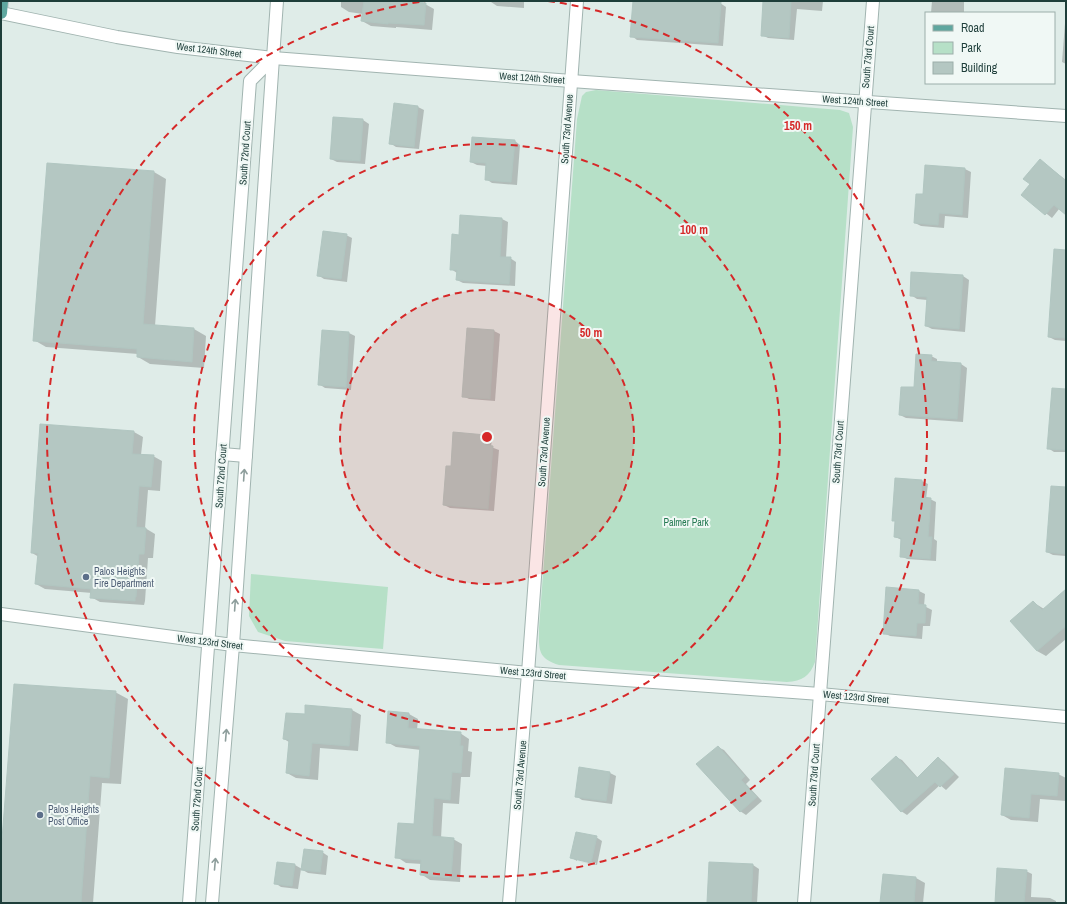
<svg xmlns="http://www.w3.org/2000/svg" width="1067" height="904" font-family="'Archivo Narrow',sans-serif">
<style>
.green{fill:#b6e0c7}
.shadow{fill:#0003;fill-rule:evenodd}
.building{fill:#b4c7c2;stroke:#b1c6c1}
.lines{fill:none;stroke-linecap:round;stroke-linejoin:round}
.minor-casing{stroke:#a1b4b0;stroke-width:14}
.major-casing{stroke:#c0c9c8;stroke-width:14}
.minor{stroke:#fff;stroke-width:12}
.major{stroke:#5fa79f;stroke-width:12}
.oneway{stroke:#8e9e9c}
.ring{fill:none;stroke:#d62828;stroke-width:2;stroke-dasharray:7 5}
.service-dot{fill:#5c6f8a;stroke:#f0f8f5;stroke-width:1.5}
.labels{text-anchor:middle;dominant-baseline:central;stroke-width:4;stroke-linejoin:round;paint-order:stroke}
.street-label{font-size:10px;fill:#1e3e3a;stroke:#f0f8f5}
.park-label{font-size:10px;fill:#247952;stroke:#f0f8f5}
.service-label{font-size:10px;fill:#4e5e75;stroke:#f0f8f5;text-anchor:start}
.centre{fill:#d62828;stroke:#f0f8f5;stroke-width:2}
.ring-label{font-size:12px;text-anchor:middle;font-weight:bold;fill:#d62828;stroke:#f0f8f5;stroke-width:4;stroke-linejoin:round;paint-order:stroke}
</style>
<rect width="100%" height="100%" fill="#dfece8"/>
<g class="green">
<path d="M596 90 840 110 849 113 853 127 815 662C810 676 802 681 787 682L559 665C537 658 539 649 539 628L577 119 582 96 586 92Z"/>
<path d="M251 574 388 587 383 649 285 641 258 632 249 616Z"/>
</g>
<g class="shadow">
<path d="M341 1H395L425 4 434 9 432 30 396 27V28L371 26 362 21 363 14 349 12 341 7Z"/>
<path d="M491 1H524V8L497 6 491 2Z"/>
<path d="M634 1H686L720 3 726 7 723 46 637 40 632 36Z"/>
<path d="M764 1H823L822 11 797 9 794 40 768 38 762 35Z"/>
<path d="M932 1H964V13H931Z"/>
<path d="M1066 10V64L1062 62Z"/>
<path d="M395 104 418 107 424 110 419 149 396 147 390 143Z"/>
<path d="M363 120 369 124 365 164 337 162 331 159Z"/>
<path d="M515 141 520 145 517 185 492 183 486 179 487 166 477 165 471 162Z"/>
<path d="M1040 160 1066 180V214L1059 209 1052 218 1023 195 1031 184Z"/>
<path d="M965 169 971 172 968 218 945 216 944 228 921 226 915 223 924 195Z"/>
<path d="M154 172 166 179 155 326 194 329 206 336 204 368 150 364 138 357V354L46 347 34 340Z"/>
<path d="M461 216 502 219 508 222 506 258H510L516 262 515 286 463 283 457 280V273L451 269 460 236Z"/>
<path d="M346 235 352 238 347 282 324 279 318 275Z"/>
<path d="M963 276 969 280 965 332 932 329 926 326 927 300 917 299 911 295Z"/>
<path d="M1066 278V341L1055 340 1049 337Z"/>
<path d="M468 329 494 331 500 334 495 401 469 399 463 396Z"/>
<path d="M323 331 349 333 355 336 351 390 325 388 319 384Z"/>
<path d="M931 356 937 359V363L961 364 967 368 963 422 906 418 900 415Z"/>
<path d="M1066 390V452H1054L1048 448Z"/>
<path d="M134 432 143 437 141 455 153 456 162 461 160 491 148 490 145 528 155 534 153 558H148L145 601 144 605 100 602 91 597 92 593 45 589 36 584 39 557 32 553Z"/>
<path d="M454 433 486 436 492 439 491 447 499 450 494 511 450 508 444 505 452 467Z"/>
<path d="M922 481 928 484 926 499H930L936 502 934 539 937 541 936 561 907 559 901 556 902 540 895 537 896 522 893 520Z"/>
<path d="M1066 488V556L1053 555 1047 552Z"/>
<path d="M919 591 925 594 924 606 932 610 930 626H923L922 639 890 636 884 633Z"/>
<path d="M1066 599V639L1046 656 1037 651 1033 602 1044 609Z"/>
<path d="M115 692 128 699 121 784 102 783 93 903H1V866Z"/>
<path d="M306 706 352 710 361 715 358 751 320 748 318 780 296 778 287 773 289 742 284 739 305 715Z"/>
<path d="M409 714 418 719 417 730 460 733 469 739 468 751 472 752 470 777H461L459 804 443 803 441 838 453 839 462 844 460 882 430 880 421 874 422 864 406 863 397 857 415 825 421 750 396 747 387 742Z"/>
<path d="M718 747 724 750 750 780 746 784 762 801 746 815 740 811Z"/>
<path d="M896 757 902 760 918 778 938 758 944 762 959 777 946 790 940 785 907 815 901 811Z"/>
<path d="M580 768 610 773 616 776 612 804 582 800 576 796Z"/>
<path d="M1058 774 1066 778V801L1040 799 1038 822 1011 820 1002 815Z"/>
<path d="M596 837 602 841 597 865 577 861 572 858ZM577 859 596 863 595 865 577 861Z"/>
<path d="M322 852 328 856 326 875 308 873 301 869 298 889 281 887 275 883 278 863 295 865 302 869Z"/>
<path d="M710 863 753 865 759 869 757 903H708Z"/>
<path d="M1026 871 1032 874 1031 897 1050 898 1056 901V903H996Z"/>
<path d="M884 875 916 878 925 883 923 903H881Z"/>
</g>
<g class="building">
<path d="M364 1H404L426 3 424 25 388 23V24L361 21Z"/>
<path d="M633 1 721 2 718 43 630 37Z"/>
<path d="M763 1H791L789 38 761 36Z"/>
<path d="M394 103 418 106 414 147 389 144Z"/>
<path d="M333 117 363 119 360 161 330 159Z"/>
<path d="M472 137 515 140 511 182 485 180 486 163 470 162Z"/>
<path d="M1040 159 1066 181V215L1054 205 1045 215 1021 195 1030 184 1023 179Z"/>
<path d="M47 163 154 171 143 324 194 328 192 362 137 357V349L33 341Z"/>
<path d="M925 165 965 168 962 215 939 213 938 225 914 223 916 194H923Z"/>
<path d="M460 215 502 218 500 257H511L509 284 456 280 457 270H450L452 234 459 235Z"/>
<path d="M323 231 347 234 341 279 317 276Z"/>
<path d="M1054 249 1066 250V338L1048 337Z"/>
<path d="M911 272 963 275 959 329 925 326 927 297 910 296Z"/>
<path d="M467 328 494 330 490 399 462 397Z"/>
<path d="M322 330 349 332 346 387 318 385Z"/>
<path d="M916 354 932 355 931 361 961 363 957 419 899 415 901 387H914Z"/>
<path d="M1052 388 1066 389V450L1047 449Z"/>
<path d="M40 424 134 431 132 454 154 455 151 487 139 486 136 527 146 528 144 554H139L136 597H135V601L90 598 91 589 35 584 38 553H31Z"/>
<path d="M453 432 486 435 485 445 493 446 488 509 443 505 446 466H451Z"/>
<path d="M895 478 922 480 921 497 931 498 928 537H932L930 559 900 557 901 538 894 537 895 521H892Z"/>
<path d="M1051 486 1066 487V554L1046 552Z"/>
<path d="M886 587 919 590 918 604 926 605 925 623H917L916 636 883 634Z"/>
<path d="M1066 589V626L1037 651 1010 621 1033 601 1042 610Z"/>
<path d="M14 684 116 691 109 778 90 776 81 903H1V852Z"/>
<path d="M305 705 352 709 349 746 312 743 309 776 286 773 289 740 283 739 286 713 305 714Z"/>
<path d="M388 711 409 713 408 728 461 732 460 746H463L461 773 452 772 450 800 434 798 432 836 454 838 451 878 420 875 421 860 395 858 398 823 414 824 420 746 386 743Z"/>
<path d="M718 746 745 776 741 780 757 797 740 812 696 764Z"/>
<path d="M896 756 917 778 938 757 954 774 940 787 935 782 901 812 871 779Z"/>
<path d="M579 767 610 772 606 801 575 797Z"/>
<path d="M1005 768 1059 773 1057 796 1031 794 1029 818 1001 815Z"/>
<path d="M576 832 597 836 591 863 570 858Z"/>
<path d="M304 849 323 851 320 872 301 870Z"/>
<path d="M277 862 295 864 292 886 274 884Z"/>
<path d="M709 862 753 864 751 903H707Z"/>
<path d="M997 868 1027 870 1024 903H995Z"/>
<path d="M883 874 916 877 914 903H880Z"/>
</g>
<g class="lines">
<g class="minor-casing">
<g id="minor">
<path d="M1 13 117 37 178 47 273 58 571 81 1066 116"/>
<path d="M273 58 277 1"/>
<path d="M222 454 246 456"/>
<path d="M1 614 233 645 528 673 820 694 1066 717"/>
<path d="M189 903 250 81 273 58 233 645 212 903"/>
<path d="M509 903 528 673 577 1"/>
<path d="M804 903 873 1"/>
</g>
</g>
<g class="major-casing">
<path id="major" d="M1 13 2 1"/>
</g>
<use href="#minor" class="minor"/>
<use href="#major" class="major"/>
</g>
<defs><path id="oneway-shaft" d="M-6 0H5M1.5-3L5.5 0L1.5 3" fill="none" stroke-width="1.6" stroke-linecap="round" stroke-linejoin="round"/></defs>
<g class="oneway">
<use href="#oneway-shaft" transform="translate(244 475) rotate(-86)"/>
<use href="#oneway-shaft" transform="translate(235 605) rotate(-86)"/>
<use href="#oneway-shaft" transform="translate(226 735) rotate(-85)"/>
<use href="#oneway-shaft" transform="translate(215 864) rotate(-85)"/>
</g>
<circle cx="487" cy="437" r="147" fill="#d62828" fill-opacity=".12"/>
<g class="ring">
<circle cx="487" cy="437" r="147"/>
<circle cx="487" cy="437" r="293"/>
<path d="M548 1A440 440 0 1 1 426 1"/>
</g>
<g class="service-dot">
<circle cx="86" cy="577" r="4"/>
<circle cx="40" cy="815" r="4"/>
</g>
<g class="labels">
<g class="street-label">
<text transform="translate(209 50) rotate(7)">West 124th Street</text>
<text transform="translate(868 57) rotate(-85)">South 73rd Court</text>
<text transform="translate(532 78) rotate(4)">West 124th Street</text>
<text transform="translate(855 101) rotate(4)">West 124th Street</text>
<text transform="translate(567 129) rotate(-86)">South 73rd Avenue</text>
<text transform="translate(245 153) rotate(-86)">South 72nd Court</text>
<text transform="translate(544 452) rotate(-86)">South 73rd Avenue</text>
<text transform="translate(838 452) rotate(-86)">South 73rd Court</text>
<text transform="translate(221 476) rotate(-86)">South 72nd Court</text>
<text transform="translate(210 642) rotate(7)">West 123rd Street</text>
<text transform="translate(533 673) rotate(5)">West 123rd Street</text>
<text transform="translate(856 697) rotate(5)">West 123rd Street</text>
<text transform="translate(520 775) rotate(-85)">South 73rd Avenue</text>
<text transform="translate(814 775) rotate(-86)">South 73rd Court</text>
<text transform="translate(197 799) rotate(-86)">South 72nd Court</text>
</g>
<g class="park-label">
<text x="686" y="522">Palmer Park</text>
</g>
<g class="service-label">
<text x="94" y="571">Palos Heights<tspan x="94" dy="12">Fire Department</tspan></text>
<text x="48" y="809">Palos Heights<tspan x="48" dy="12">Post Office</tspan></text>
</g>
</g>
<circle cx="487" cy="437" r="6" class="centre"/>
<g class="ring-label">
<text x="798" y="130">150 m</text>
<text x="694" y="234">100 m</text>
<text x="591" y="337">50 m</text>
</g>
<rect width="1067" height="904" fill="none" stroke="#1e3e3a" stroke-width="4"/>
<rect x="925" y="12" width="130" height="72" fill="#f0f8f5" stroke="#9caeaa"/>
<rect x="933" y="25" width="20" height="6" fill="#5fa79f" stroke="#9caeaa"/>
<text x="961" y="32" font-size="12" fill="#1e3e3a">Road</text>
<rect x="933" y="42" width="20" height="12" fill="#b6e0c7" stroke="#9caeaa"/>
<text x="961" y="52" font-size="12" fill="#1e3e3a">Park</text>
<rect x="933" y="62" width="20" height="12" fill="#b4c7c2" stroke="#9caeaa"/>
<text x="961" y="72" font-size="12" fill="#1e3e3a">Building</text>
</svg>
